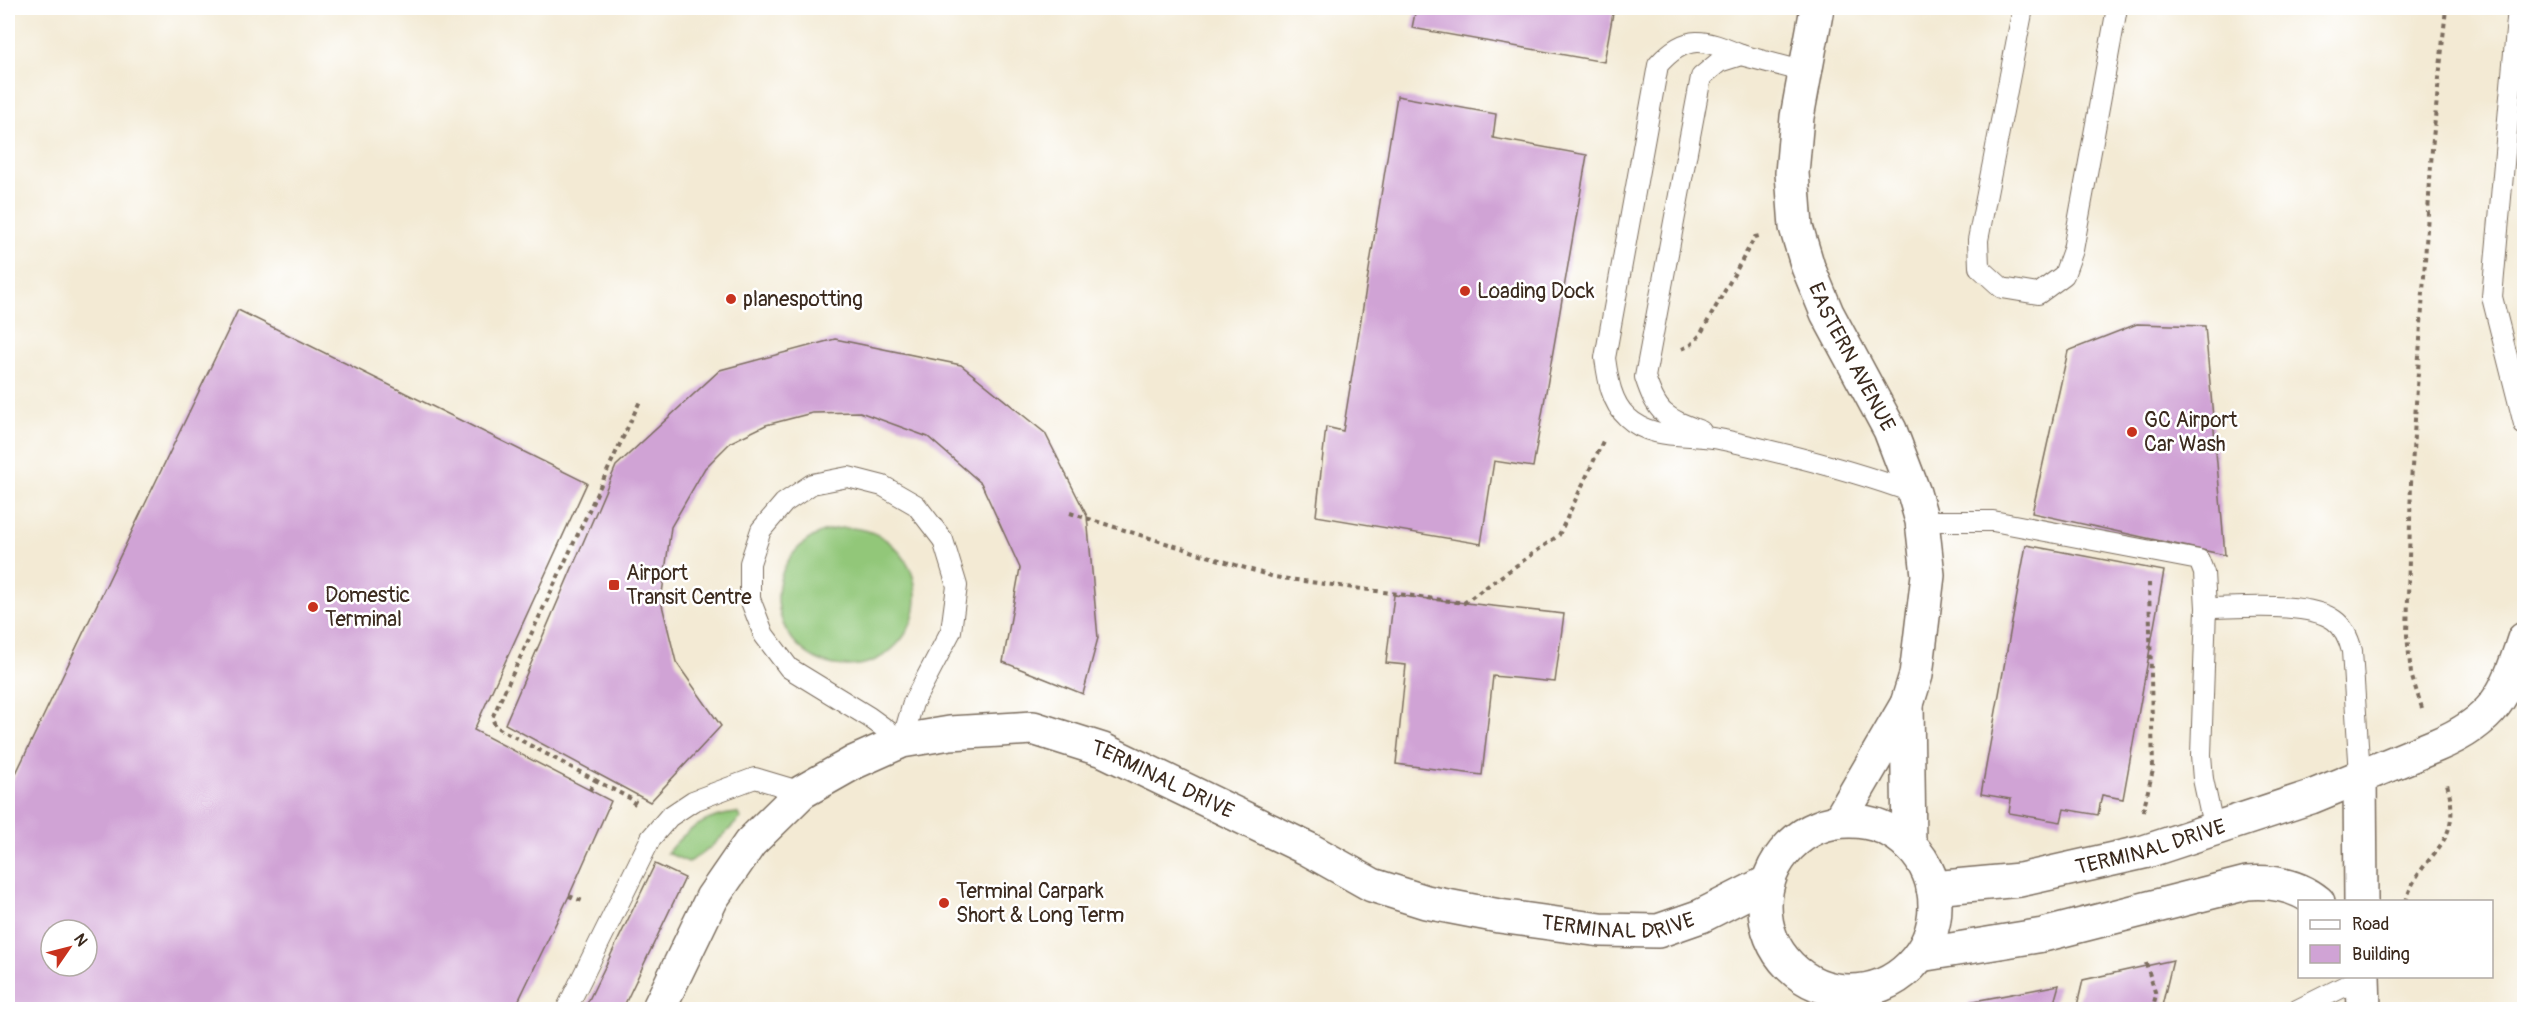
<svg xmlns="http://www.w3.org/2000/svg" width="2532" height="1017" font-family="Pangolin,sans-serif">
<style>
.green{fill:#92c779;stroke:#66784c;stroke-width:1.5}
.building{fill:#d0a3d5;fill-rule:evenodd}
.lines{fill:none;stroke-linecap:round;stroke-linejoin:round}
.lane-casing{stroke:#7b6d5e;stroke-width:22}
.street-casing{stroke:#7b6d5e;stroke-width:36}
.secondary-casing{stroke:#7b6d5e;stroke-width:36}
.path{stroke:#7b6d5e;stroke-width:4;stroke-dasharray:4.5 4.5;stroke-linecap:butt}
.lane{stroke:#fff;stroke-width:20}
.street{stroke:#fff;stroke-width:33}
.secondary{stroke:#fff;stroke-width:33}
.poi-dot{fill:#c8321e;stroke:#fff;stroke-width:2}
.labels{text-anchor:middle;dominant-baseline:central;stroke-width:5;stroke-linejoin:round;paint-order:stroke}
.poi-label{font-size:21px;fill:#3b2a1e;stroke:#fff;text-anchor:start}
.street-label{font-size:21px;fill:#3b2a1e;stroke:#fff}
</style>
<rect width="100%" height="100%" fill="#fff"/>
<filter id="ink" filterUnits="userSpaceOnUse"><feTurbulence type="fractalNoise" baseFrequency=".0167" numOctaves="2"/><feDisplacementMap in="SourceGraphic" scale="12" xChannelSelector="R" yChannelSelector="G"/><feConvolveMatrix kernelMatrix="1 2 1 2 8 2 1 2 1" color-interpolation-filters="sRGB"/></filter>
<filter id="wash" filterUnits="userSpaceOnUse"><feTurbulence type="fractalNoise" baseFrequency=".008" numOctaves="4" result="noise"/><feDisplacementMap in="SourceGraphic" scale="24" xChannelSelector="R" yChannelSelector="G"/><feGaussianBlur stdDeviation="1.35" result="paint"/><feColorMatrix in="noise" values="0 0 0 0 0 0 0 0 0 0 0 0 0 0 0 0 0 1.4 0 .05"/><feComposite in="paint" operator="in"/></filter>
<g filter="url(#wash)">
<rect width="100%" height="100%" fill="#f3ead4"/>
<g class="green">
<circle cx="847" cy="597" r="69"/>
<path d="M737 813 741 818C724 834 709 852 688 862L667 853C685 830 707 815 737 813Z"/>
</g>
<g id="blocks">
<g class="building">
<path d="M1416 8H1614L1604 62 1412 28Z"/>
<path d="M1397 96 1496 114 1493 138 1587 155 1533 467 1494 461 1481 544 1316 516 1326 427 1343 431Z"/>
<path d="M238 310 587 483 474 730 611 801 569 896 514 1010H8V790ZM51 930H87V966H51Z"/>
<path d="M2137 324 2205 326 2225 555 2032 513 2068 351Z"/>
<path d="M835 339 961 365 1045 433 1087 516 1098 638 1083 694 1003 662 1020 568 981 483 928 437 860 412 812 413 766 425 731 442 705 468 671 527 661 601 676 662 721 726 650 802 505 724 616 466 720 370Z"/>
<path d="M2026 545 2164 571 2123 799 2102 795 2098 815 2064 809 2061 822 2009 813 2011 799 1981 794Z"/>
<path d="M1394 595 1564 614 1555 682 1493 676 1482 775 1396 764 1406 665 1386 663Z"/>
<path d="M655 864 685 878 622 1010H584Z"/>
<path d="M2173 960 2161 1010H2076L2083 980Z"/>
<path d="M2059 985 2052 1010H1967L1969 1002Z"/>
</g>
</g>
</g>
<g filter="url(#ink)">
<use href="#blocks" fill-opacity="0" stroke="#7b6d5e" stroke-width="1.5"/>
<g class="lines">
<g class="lane-casing">
<g id="lane">
<path d="M2023 8 1978 240 1979 267 2002 288 2038 294 2064 275 2073 250 2117 8"/>
<path d="M2518 8 2492 297 2524 424"/>
<path d="M1741 55C1705 40 1687 32 1658 65L1605 358C1608 379 1611 402 1627 417 1653 442 1692 432 1724 440 1788 454 1852 470 1914 493"/>
<path d="M1701 431C1665 418 1657 414 1645 377L1701 77 1719 62 1741 55 1806 72"/>
<path d="M848 477 883 486 916 505 943 540 957 586 951 631 913 703 902 741 869 717 789 668 764 635 750 599V563L761 530 784 503 812 484Z"/>
<path d="M1922 521H1993L2199 560 2204 573 2206 608 2201 755 2203 779 2214 830"/>
<path d="M2206 608C2238 608 2308 601 2334 620 2344 627 2349 639 2352 651L2360 775"/>
<path d="M566 1010 651 838 669 817 693 801 755 778 802 792"/>
<path d="M2297 1010 2363 977"/>
</g>
</g>
<g class="street-casing">
<g id="street">
<path id="s1" d="M1817 8 1797 117 1792 173 1796 227 1808 267 1827 313 1890 430 1914 493 1922 521 1928 575 1916 675 1907 704 1839 821"/>
<path d="M1907 704 1909 845"/>
</g>
</g>
<g class="secondary-casing">
<g id="secondary">
<path d="M2360 775 2361 902"/>
<circle cx="1850" cy="906" r="85"/>
<path id="s2" d="M1933 888 2020 880 2144 852 2311 797 2437 745C2494 721 2506 695 2524 639"/>
<path d="M1920 955 2043 935 2247 883C2273 881 2297 885 2318 902"/>
<path d="M2363 976 2364 1010"/>
<path id="s3" d="M658 1010 712 898 750 843 802 792 855 762 902 741 950 733 1033 728 1103 750 1308 849 1372 885 1426 902 1499 916 1601 930 1658 931 1701 916 1768 882"/>
</g>
</g>
<g class="path">
<path d="M1682 349 1691 345 1700 335 1755 237 1759 236"/>
<path d="M1070 513 1274 577 1464 603 1559 535 1604 439"/>
<path d="M2422 708 2411 674 2407 635 2411 483 2432 149 2446 8"/>
<path d="M595 780 635 801 631 808"/>
<path d="M590 790 595 780 496 727 492 718 640 401"/>
<path d="M2143 811 2153 770 2149 583"/>
<path d="M569 896 585 902"/>
<path d="M2406 902C2418 852 2466 849 2447 784"/>
<path d="M2146 963 2156 995 2152 1010"/>
</g>
<use href="#lane" class="lane"/>
<use href="#street" class="street"/>
<use href="#secondary" class="secondary"/>
</g>
</g>
<g class="poi-dot">
<circle cx="1465" cy="291" r="6"/>
<circle cx="731" cy="299" r="6"/>
<circle cx="2132" cy="432" r="6"/>
<rect x="608" y="579" width="12" height="12" rx="3"/>
<circle cx="313" cy="607" r="6"/>
<circle cx="944" cy="903" r="6"/>
</g>
<g class="labels">
<g class="poi-label">
<text x="1477" y="291">Loading Dock</text>
<text x="743" y="299">planespotting</text>
<text x="2144" y="420">GC Airport<tspan x="2144" dy="24">Car Wash</tspan></text>
<text x="626" y="573">Airport<tspan x="626" dy="24">Transit Centre</tspan></text>
<text x="325" y="595">Domestic<tspan x="325" dy="24">Terminal</tspan></text>
<text x="956" y="891">Terminal Carpark<tspan x="956" dy="24">Short &amp; Long Term</tspan></text>
</g>
<g class="street-label">
<text stroke="none"><textPath href="#s1" startOffset="363">EASTERN AVENUE</textPath></text>
<text stroke="none"><textPath href="#s3" startOffset="648">TERMINAL DRIVE</textPath></text>
<text stroke="none"><textPath href="#s2" startOffset="222">TERMINAL DRIVE</textPath></text>
<text stroke="none"><textPath href="#s3" startOffset="1134">TERMINAL DRIVE</textPath></text>
</g>
</g>
<rect width="2532" height="1017" fill="none" stroke="#fff" stroke-width="30"/>
<rect x="2298" y="900" width="195" height="78" fill="#ffffff" stroke="#b1aaa5" stroke-width="1.5"/>
<rect x="2310" y="920" width="30" height="9" fill="#ffffff" stroke="#b1aaa5" stroke-width="1.5"/>
<text x="2352" y="930" font-size="18" fill="#3b2a1e">Road</text>
<rect x="2310" y="945" width="30" height="18" fill="#d0a3d5" stroke="#b1aaa5" stroke-width="1.5"/>
<text x="2352" y="960" font-size="18" fill="#3b2a1e">Building</text>
<g transform="translate(69 948) rotate(55)"><circle r="28" fill="#ffffff" stroke="#b1aaa5" stroke-width="1.5"/>
<path d="M0-4.5L10 22L0 15L-10 22Z" fill="#c8321e"/>
<text y="-9" font-size="16" font-weight="bold" text-anchor="middle" fill="#3b2a1e">N</text>
</g>
</svg>
